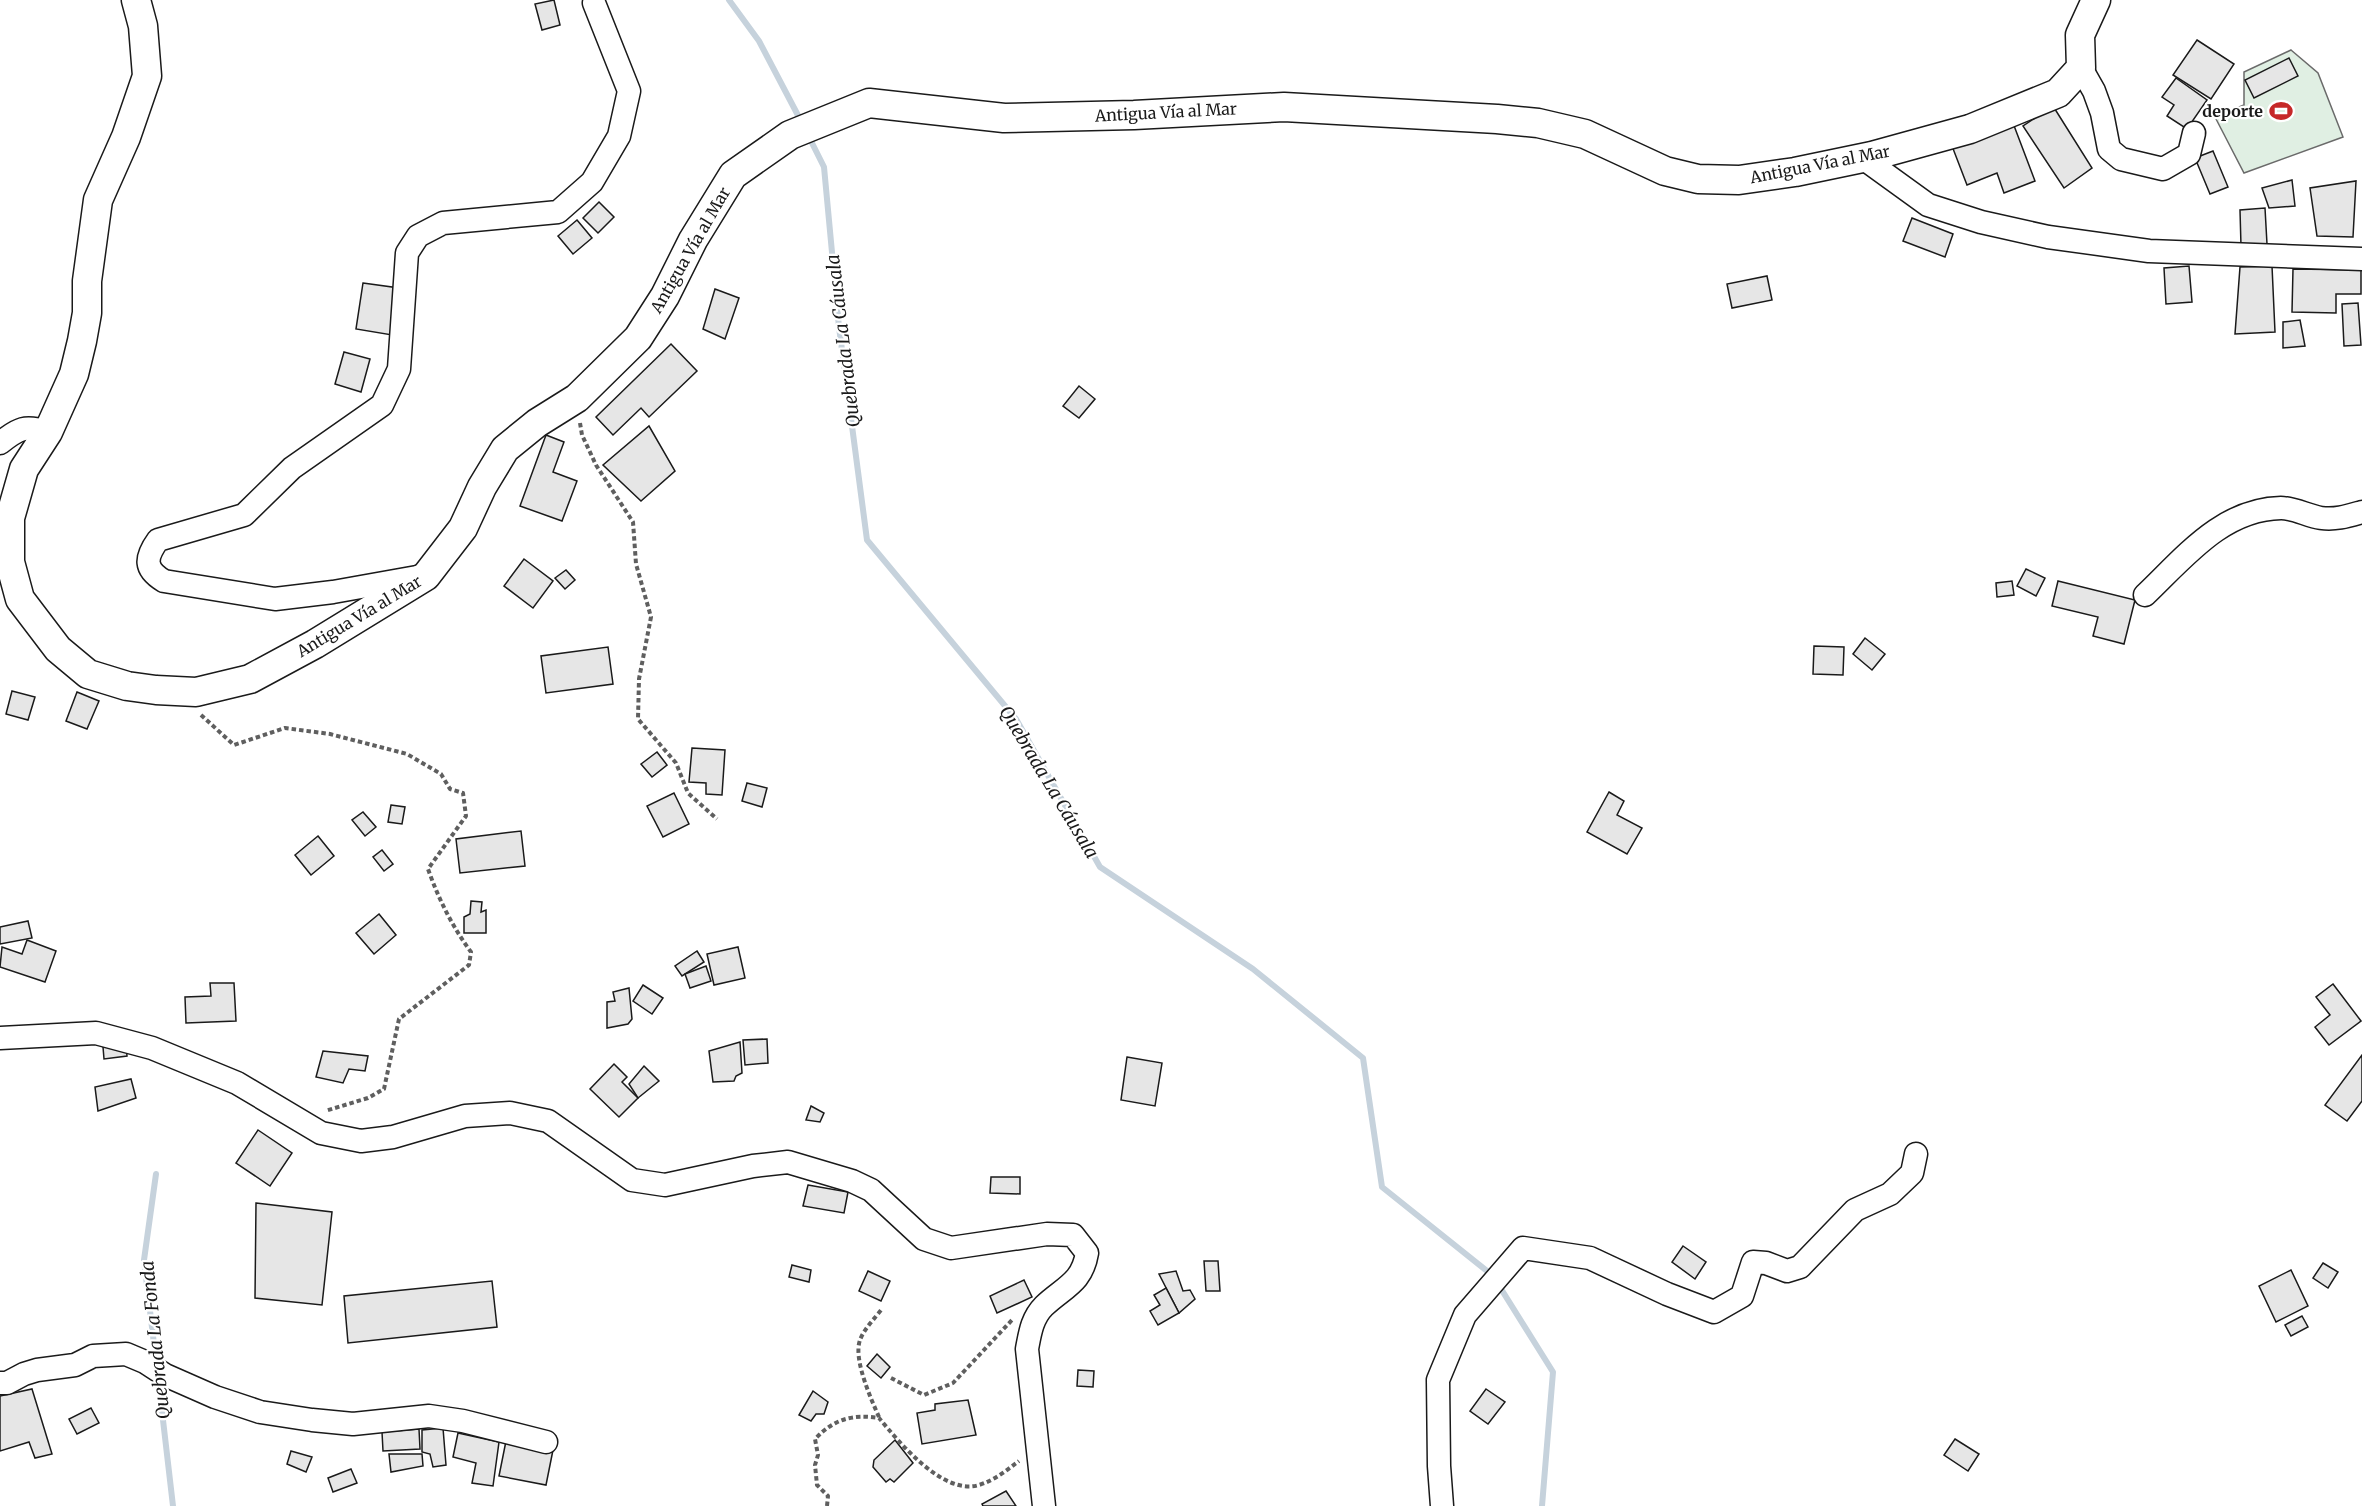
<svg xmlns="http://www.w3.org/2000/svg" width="2362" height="1506" font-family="Merriweather,serif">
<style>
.green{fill:#e0efe3;stroke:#6a6a6a;stroke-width:1.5}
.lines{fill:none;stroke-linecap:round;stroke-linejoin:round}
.stream{stroke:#c6d2dc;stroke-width:6}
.building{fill:#e6e6e6;stroke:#1a1a1a;stroke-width:1.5}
.minor-casing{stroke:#1a1a1a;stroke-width:25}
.major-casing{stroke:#1a1a1a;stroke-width:31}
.path{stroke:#5f5f5f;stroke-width:4;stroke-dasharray:4.5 3;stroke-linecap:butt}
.minor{stroke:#fff;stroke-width:22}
.major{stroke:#fff;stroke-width:28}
.labels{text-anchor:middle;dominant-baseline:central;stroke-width:4.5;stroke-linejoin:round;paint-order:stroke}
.poi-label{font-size:16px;font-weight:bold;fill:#1a1a1a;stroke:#fff;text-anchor:end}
.street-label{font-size:16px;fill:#1a1a1a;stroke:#fff}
.water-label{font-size:18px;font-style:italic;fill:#1a1a1a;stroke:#fff}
</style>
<rect width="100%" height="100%" fill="#fff"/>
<path class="green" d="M2291 50 2318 73 2343 137 2244 173 2215 117 2244 105V72Z"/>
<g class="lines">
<g class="stream">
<path d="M729 0 759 41 802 123"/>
<path d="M808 135 824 167 839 327 867 540 1016 719 1100 867 1253 969 1363 1058 1382 1187 1492 1275"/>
<path d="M156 1174 144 1260 156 1361"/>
<path d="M1498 1284 1553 1372 1542 1506"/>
<path d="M158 1377 173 1506"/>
</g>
</g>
<g class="building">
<path d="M554 0 560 25 542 30 535 4Z"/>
<path d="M2197 40 2234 64 2211 99 2173 75Z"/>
<path d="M2289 58 2298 76 2254 98 2245 80Z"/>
<path d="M2176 78 2207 100 2187 129 2167 116 2174 105 2162 97Z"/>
<path d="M2053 106 2092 168 2064 188 2023 126Z"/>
<path d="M2013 123 2035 181 2004 193 1997 173 1967 185 1952 146Z"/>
<path d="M2213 151 2228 187 2210 194 2195 158Z"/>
<path d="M2292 180 2295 206 2269 208 2262 188Z"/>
<path d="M2356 181 2353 237 2317 236 2310 188Z"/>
<path d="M599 202 614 217 598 233 583 218Z"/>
<path d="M2265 208 2267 244 2241 246 2240 210Z"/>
<path d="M1912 218 1953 234 1945 257 1903 241Z"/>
<path d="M577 220 592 238 573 254 558 236Z"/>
<path d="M2189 266 2192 302 2166 304 2164 268Z"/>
<path d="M2272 266 2275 332 2235 334 2240 267Z"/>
<path d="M2293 269 2361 270V294H2336V313L2292 312Z"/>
<path d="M1767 276 1772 300 1732 308 1727 284Z"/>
<path d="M363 283 399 288 392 335 356 329Z"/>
<path d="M715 289 739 298 725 339 703 329Z"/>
<path d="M2358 303 2361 345 2344 346 2342 304Z"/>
<path d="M2300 320 2305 346 2283 348V322Z"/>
<path d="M671 344 697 371 649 417 641 408 613 435 596 417Z"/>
<path d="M344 352 370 359 361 392 335 384Z"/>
<path d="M1079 386 1095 399 1079 418 1063 406Z"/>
<path d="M649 426 675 471 641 501 603 465Z"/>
<path d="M546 435 564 442 553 472 577 481 562 521 520 506Z"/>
<path d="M524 559 553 581 533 608 504 586Z"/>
<path d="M2026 569 2045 578 2036 596 2017 586Z"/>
<path d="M566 570 575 580 565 589 555 578Z"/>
<path d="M2012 581 2014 595 1997 597 1996 583Z"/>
<path d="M2058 581 2135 600 2124 644 2093 636 2098 617 2052 606Z"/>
<path d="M1865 638 1885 654 1872 670 1853 654Z"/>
<path d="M1814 646 1844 647 1843 675 1813 674Z"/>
<path d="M608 647 613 684 546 693 541 656Z"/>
<path d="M12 691 35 697 28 720 6 714Z"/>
<path d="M77 692 99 701 87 729 66 721Z"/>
<path d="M692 748 725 750 722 795 706 794V783L689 782Z"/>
<path d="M657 752 667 765 652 777 641 764Z"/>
<path d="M747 783 767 788 762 807 742 801Z"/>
<path d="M1609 792 1624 801 1617 815 1642 828 1627 854 1587 832Z"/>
<path d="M674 793 689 824 663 837 647 806Z"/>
<path d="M391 805 405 807 402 824 388 822Z"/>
<path d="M363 812 376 827 365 836 352 820Z"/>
<path d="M521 831 525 866 460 873 456 839Z"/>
<path d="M318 836 334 856 311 875 295 855Z"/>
<path d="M382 850 393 864 384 871 373 857Z"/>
<path d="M471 901 482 902 481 912 486 910V933H464V917L470 914Z"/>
<path d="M379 914 396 935 374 954 356 933Z"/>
<path d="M28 921 32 938 0 944V927Z"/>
<path d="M27 940 56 951 45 982 0 967 2 947 22 954Z"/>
<path d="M738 947 745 978 714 985 707 954Z"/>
<path d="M697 951 704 962 682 976 675 966Z"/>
<path d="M706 966 711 981 690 988 685 974Z"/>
<path d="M210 983H234L236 1021 186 1023 185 997 211 996Z"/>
<path d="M2333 984 2361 1021 2329 1045 2315 1027 2330 1015 2316 997Z"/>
<path d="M643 985 663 998 652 1014 633 1001Z"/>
<path d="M629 988 632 1019 628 1024 607 1028V1002L615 1001 613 992Z"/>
<path d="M767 1039 768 1063 745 1065 743 1040Z"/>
<path d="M740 1042 742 1073 736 1076 734 1081 713 1082 709 1051Z"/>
<path d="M126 1044 127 1056 104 1059 103 1047Z"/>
<path d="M323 1051 368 1056 365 1071 349 1069 343 1083 316 1077Z"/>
<path d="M2362 1055V1101L2347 1121 2325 1105Z"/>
<path d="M1127 1057 1162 1063 1155 1106 1121 1100Z"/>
<path d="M614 1064 627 1077 622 1082 638 1098 619 1117 590 1089Z"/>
<path d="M644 1066 659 1081 638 1098 629 1084Z"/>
<path d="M131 1079 136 1098 98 1111 95 1087Z"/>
<path d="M811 1106 824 1113 820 1122 806 1120Z"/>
<path d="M258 1130 292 1153 270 1186 236 1163Z"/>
<path d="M991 1177H1020V1194L990 1193Z"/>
<path d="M808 1185 848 1192 844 1213 803 1206Z"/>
<path d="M256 1203 332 1212 322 1305 255 1298Z"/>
<path d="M1683 1246 1706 1262 1695 1279 1672 1262Z"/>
<path d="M1204 1261H1218L1220 1291H1206Z"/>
<path d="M2323 1263 2338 1272 2328 1288 2313 1278Z"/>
<path d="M792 1265 811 1270 809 1282 789 1277Z"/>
<path d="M2291 1270 2308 1306 2276 1322 2259 1286Z"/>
<path d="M868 1271 890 1281 881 1301 859 1291Z"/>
<path d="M1176 1271 1183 1291 1190 1290 1195 1299 1179 1313 1159 1274Z"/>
<path d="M1024 1280 1032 1297 997 1313 990 1296Z"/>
<path d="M492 1281 497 1327 348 1343 344 1296Z"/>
<path d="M1166 1288 1179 1313 1158 1325 1150 1311 1160 1305 1154 1295Z"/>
<path d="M2302 1316 2308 1327 2291 1336 2285 1325Z"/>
<path d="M877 1354 890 1367 881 1378 867 1366Z"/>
<path d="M1078 1370 1094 1371 1093 1387 1077 1386Z"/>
<path d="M32 1389 52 1454 35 1458 29 1442 0 1451V1396Z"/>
<path d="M1486 1389 1505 1402 1488 1424 1470 1411Z"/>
<path d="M813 1391 828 1402 824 1414H816L811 1421 799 1415Z"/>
<path d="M968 1400 976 1435 922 1444 917 1413 935 1410V1404Z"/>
<path d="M91 1408 99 1423 77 1434 69 1419Z"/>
<path d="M443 1428 446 1465 433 1467 430 1454 422 1452V1430Z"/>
<path d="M419 1429 420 1449 383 1451 382 1432Z"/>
<path d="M458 1433 499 1442 493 1486 472 1483 476 1463 453 1457Z"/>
<path d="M1955 1439 1979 1454 1968 1471 1944 1455Z"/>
<path d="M895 1440 913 1463 894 1482 890 1479 886 1482 873 1467 874 1460Z"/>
<path d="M506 1441 553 1450 546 1485 499 1476Z"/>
<path d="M291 1451 312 1457 306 1472 287 1464Z"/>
<path d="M389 1454H422L423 1466 391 1472Z"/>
<path d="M351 1469 357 1483 333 1492 328 1478Z"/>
<path d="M1006 1491 1016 1506H983L982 1504Z"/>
</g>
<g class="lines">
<g class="minor-casing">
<g id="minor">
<path d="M2081 68 2094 91 2102 113 2109 149 2121 159 2163 169 2189 154 2194 133"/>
<path d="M1863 158 1928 205 1981 222 2048 237 2149 251 2362 259"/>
<path d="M0 443C19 428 25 425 48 432"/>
<path d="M417 577 333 592 275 599 164 581C144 569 145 558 158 540L244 515 292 468 382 405 399 369 407 253 418 236 443 223 558 212 592 182 619 136 629 91 594 3"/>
<path d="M2145 595C2184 558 2222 509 2281 508 2294 508 2308 516 2321 518 2336 520 2348 516 2362 512"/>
<path d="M0 1038 96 1033 152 1048 237 1083 321 1133 361 1141 393 1137 465 1116 510 1113 548 1121 632 1180 665 1185 753 1166 788 1162 852 1181 871 1190 924 1239 951 1248 1047 1234 1073 1235 1087 1253C1082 1283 1064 1287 1044 1306 1032 1318 1030 1333 1027 1349L1044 1506"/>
<path d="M0 1383H7L24 1374 37 1370 75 1365 93 1356 126 1354 145 1362 165 1375 215 1397 260 1412 312 1420 353 1424 429 1416 463 1421 546 1442"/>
<path d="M1442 1506 1439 1466 1438 1380 1465 1315 1523 1248 1590 1258 1667 1294 1714 1312 1742 1296 1753 1262 1766 1263 1787 1271 1800 1267 1855 1210 1890 1194 1912 1173 1916 1154"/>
</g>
</g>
<g class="major-casing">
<path id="major" d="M136 0 143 26 147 76 126 137 98 200 87 281V313L82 341 74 374 48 432 24 469 10 518V562L20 599 58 649 88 674 127 686 156 690 196 692 250 679 315 644 426 576 463 528 482 487 505 449 537 423 577 398 638 338 665 296 693 240 733 175 790 135 869 103 1004 118 1134 115 1284 107 1497 119 1538 123 1585 134 1665 171 1698 179 1739 180 1795 172 1872 156 1970 129 2058 93 2081 68 2080 35 2096 0"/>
</g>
<g class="path">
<path d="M580 423 582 435 596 465 633 522 636 564 651 617 639 679 638 719 676 763 688 793 717 819"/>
<path d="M201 715 234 745 285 728 330 734 407 754 441 774 450 789 463 793 466 816 428 869C439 900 452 926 471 952L469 965 399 1019 384 1089 368 1098 325 1111"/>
<path d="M891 1378 924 1395 953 1383 1012 1320"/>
<path d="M879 1417C871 1399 853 1359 860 1340 864 1329 875 1318 882 1309"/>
<path d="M827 1506 828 1496 817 1485 815 1465 818 1455 815 1439C834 1419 852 1414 879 1418 899 1442 943 1496 979 1485 995 1480 1007 1470 1019 1461"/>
</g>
<use href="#minor" class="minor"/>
<use href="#major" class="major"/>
</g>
<defs>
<g id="stadium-bare" transform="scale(1.8)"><path d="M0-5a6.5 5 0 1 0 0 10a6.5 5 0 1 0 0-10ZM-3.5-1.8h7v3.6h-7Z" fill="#c62828" stroke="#fff" stroke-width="2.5" paint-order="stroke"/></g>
</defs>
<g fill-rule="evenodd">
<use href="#stadium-bare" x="2281" y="111"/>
</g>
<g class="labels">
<g class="poi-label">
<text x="2263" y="111">deporte</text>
</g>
<g class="street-label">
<text transform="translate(1166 112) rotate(-3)">Antigua Vía al Mar</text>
<text transform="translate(1820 164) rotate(-11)">Antigua Vía al Mar</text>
<text transform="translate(690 250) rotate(-60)">Antigua Vía al Mar</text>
<text transform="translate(359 616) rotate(-31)">Antigua Vía al Mar</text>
</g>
<g class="water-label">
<text transform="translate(843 341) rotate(-97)">Quebrada La Cáusala</text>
<text transform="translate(1049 782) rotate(59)">Quebrada La Cáusala</text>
<text transform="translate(155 1340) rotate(-96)">Quebrada La Fonda</text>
</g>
</g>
</svg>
